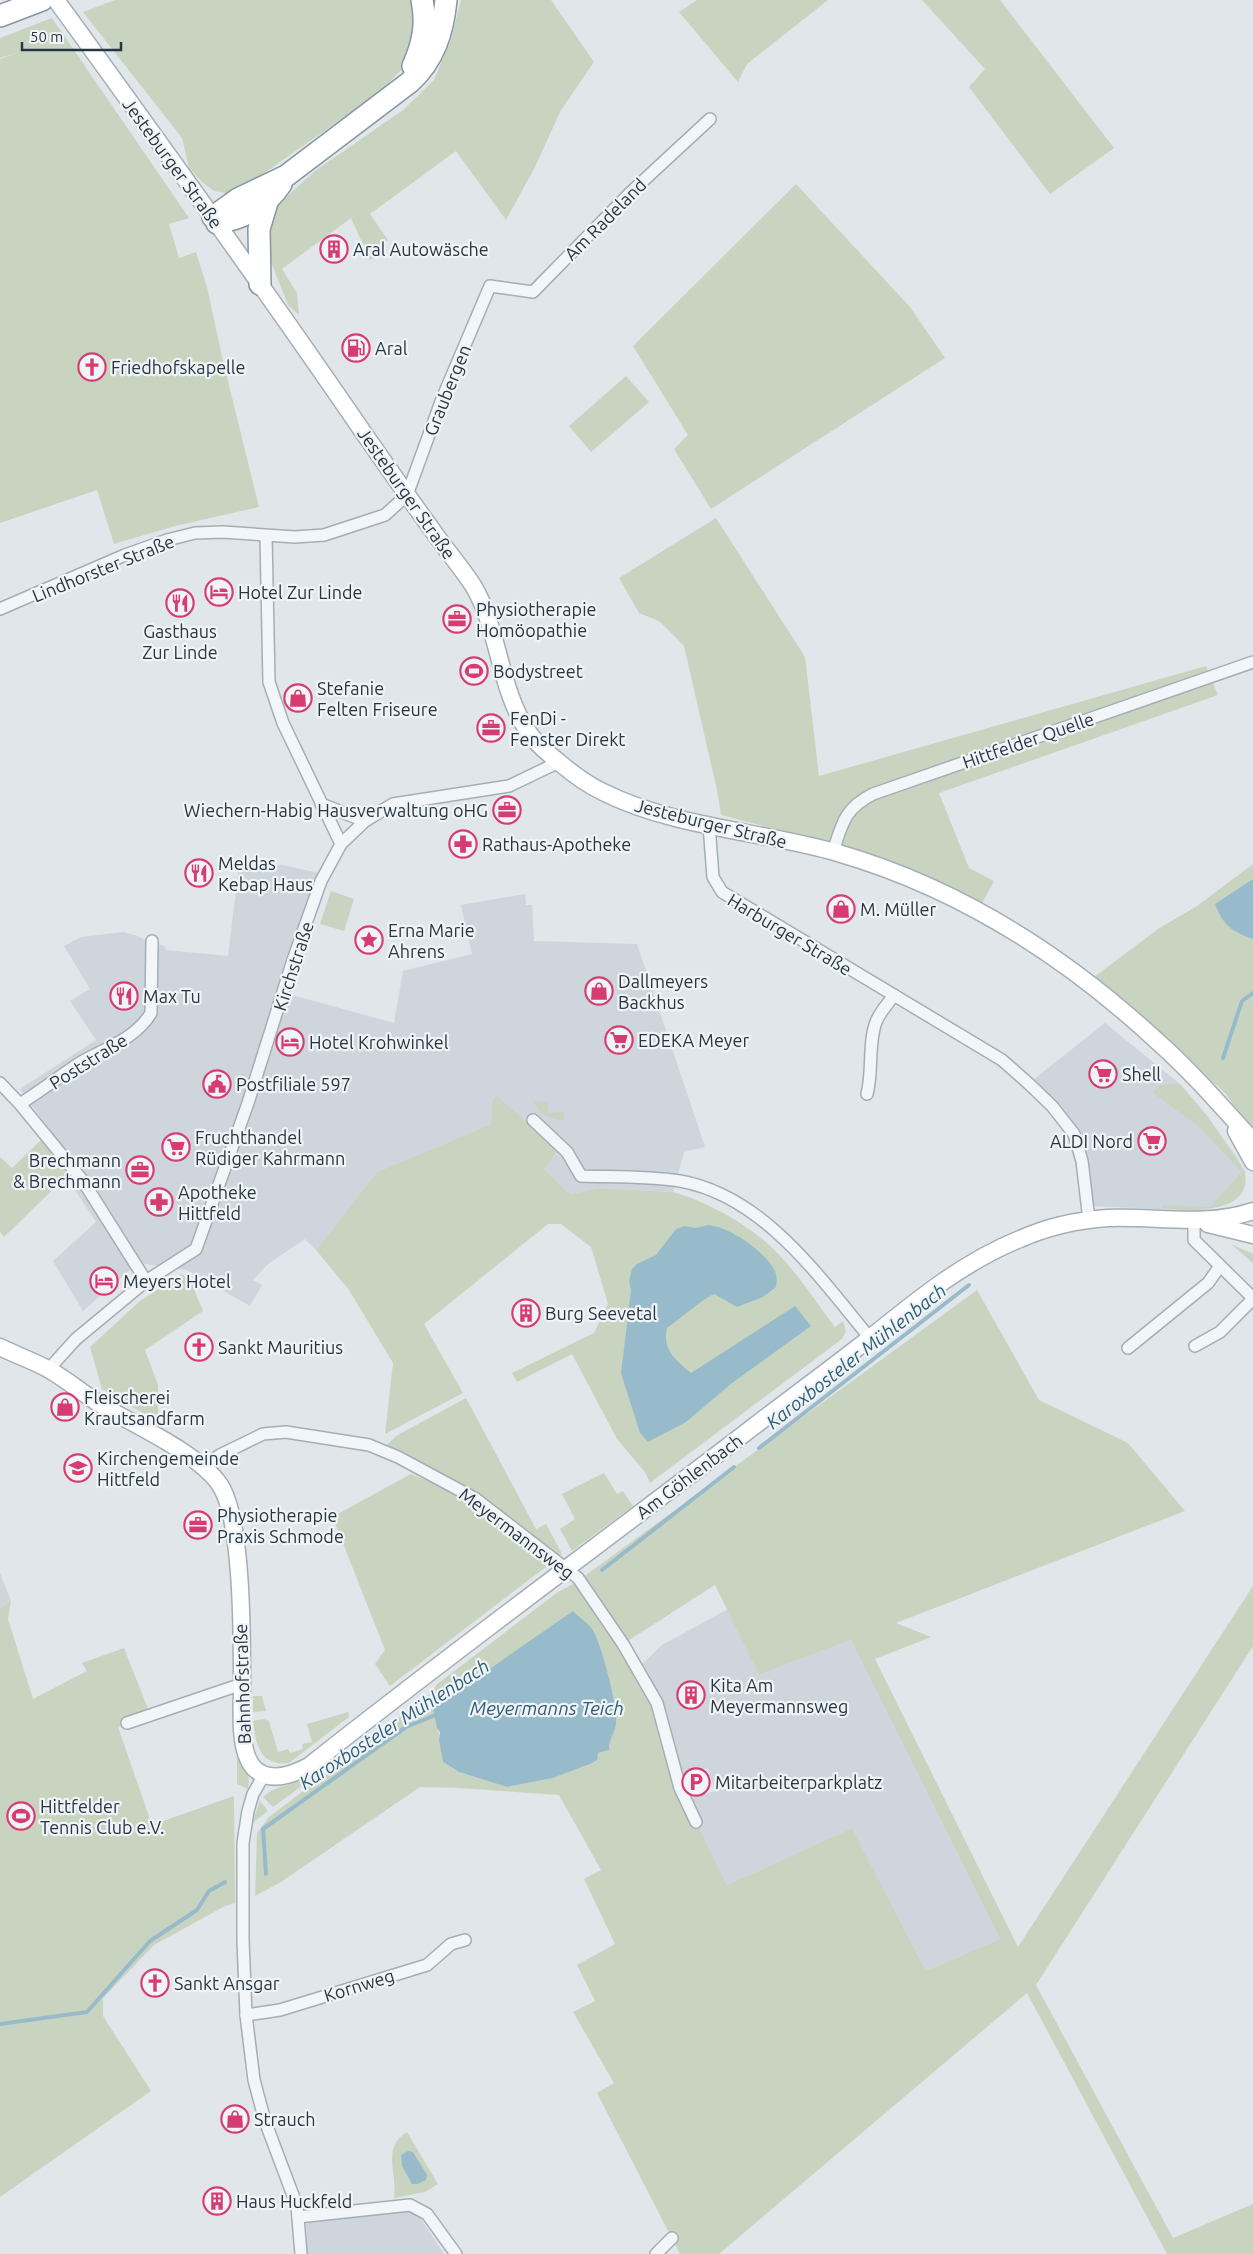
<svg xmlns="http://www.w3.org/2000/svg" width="1253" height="2254" font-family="Ubuntu,sans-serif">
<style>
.built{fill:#ced5dc}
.green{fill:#c9d4c0;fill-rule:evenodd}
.water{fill:#98bbcc}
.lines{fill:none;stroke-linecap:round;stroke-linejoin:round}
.stream{stroke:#98bbcc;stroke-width:4}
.street-casing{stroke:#a5aeb5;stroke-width:14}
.secondary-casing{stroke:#a5aeb5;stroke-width:19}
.highway-casing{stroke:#8696a2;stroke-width:24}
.street{stroke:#f3f6f8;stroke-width:11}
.secondary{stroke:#fff;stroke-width:16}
.highway{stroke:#fff;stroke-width:21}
.labels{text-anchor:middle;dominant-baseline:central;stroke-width:4.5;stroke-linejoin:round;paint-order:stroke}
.street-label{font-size:18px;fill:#273643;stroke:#f0f4f7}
.poi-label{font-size:18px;fill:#273643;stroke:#f0f4f7;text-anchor:start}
.water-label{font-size:19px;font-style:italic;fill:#2e5d79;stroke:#f0f4f7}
</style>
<rect width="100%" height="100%" fill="#e0e6ea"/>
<g class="built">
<path d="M283 865 319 873 281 992 394 1023 403 971 472 954 461 905 525 894 526 905H532L534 941 637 944 705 1147 684 1152 673 1192 599 1188 570 1194 544 1169 557 1150 492 1101 491 1124 377 1172 316 1250 305 1239 268 1264 253 1280 262 1285 250 1306 187 1270 138 1263 83 1311 53 1261 96 1222 69 1181 79 1170 20 1089 96 1040 70 1001 90 989 64 946 81 937 123 932 138 936 149 942 165 946 166 950 228 956 239 866Z"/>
<path d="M1105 1023 1180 1084 1208 1117 1238 1159 1245 1172 1211 1208 1200 1211 1093 1206 1086 1160 1057 1103 1033 1080Z"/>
<path d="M0 1573 11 1601 0 1609Z"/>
<path d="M728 1609 759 1675 851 1640 1000 1939 926 1971 852 1828 727 1885 685 1800 715 1791 708 1768 677 1777 637 1669 662 1645Z"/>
<path d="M409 2210 421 2219 444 2254H307L306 2219Z"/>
</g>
<g class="green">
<path d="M115 0H411L415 14 416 41 404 67 381 91 250 183 236 190 225 193 214 191 203 183 189 168 182 138 83 12Z"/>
<path d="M461 0H551L594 62 561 110 535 167 506 220 456 151 370 214 388 240 379 247 383 253 370 260 351 218 282 269 297 293 299 315 288 305 269 257 268 222 274 208 315 171 403 110 434 80 451 39Z"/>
<path d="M697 0H828L747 64 738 82 679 12Z"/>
<path d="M922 0H1000L1114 148 1050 194 969 87 985 69Z"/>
<path d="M52 18 189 218 169 224 179 258 196 252 207 287 223 361 259 507 175 526 114 544 97 490 0 523V59L22 51 0 58V38Z"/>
<path d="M796 184 910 307 945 358 711 509 674 449 688 435 633 346Z"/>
<path d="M626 376 649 402 591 452 569 426Z"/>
<path d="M716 518 805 657 819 776 1206 666 1218 695 939 793 969 868 994 881 982 903 881 857 721 815 717 790 684 646 659 621 639 613 619 578Z"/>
<path d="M1253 864V1132L1225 1093 1094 977 1158 929 1197 906Z"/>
<path d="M331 891 354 899 344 931 320 924Z"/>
<path d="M1180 1084 1208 1117 1245 1172C1253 1217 1185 1210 1162 1208V1205L1210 1207 1242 1172 1198 1126 1153 1093 1159 1085Z"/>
<path d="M497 1096 558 1150 544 1169 570 1194 599 1188 673 1192C702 1200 738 1219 761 1238 791 1262 812 1297 835 1327L843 1321 846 1331 842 1339 650 1483 645 1472 617 1439 572 1354 517 1382 512 1373 594 1333 608 1304 591 1247 561 1224H548L424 1324 463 1393 385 1434 393 1363 349 1290 316 1250 377 1172 491 1124 492 1101Z"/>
<path d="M534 1102H548V1113L564 1112V1120C552 1120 538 1113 534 1102Z"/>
<path d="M41 1140 69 1174 4 1237 0 1232V1157L12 1168Z"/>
<path d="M1231 1244 1253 1254V1263Z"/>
<path d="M182 1274 191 1282 203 1311 145 1350 158 1385V1422L102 1389 90 1347 140 1301Z"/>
<path d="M977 1290 1039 1400 1128 1443 1185 1511 896 1623 931 1637 875 1659 1018 1947 1253 1586V1646L1036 1985 1173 2238 1253 2204V2254H1167L1027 1993 719 2254H680L597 2093 614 2083 573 2012 595 2001 577 1965 615 1944 584 1879 601 1870 559 1795 459 1788 420 1787 281 1882 255 1896 257 1833 269 1817 431 1693 436 1685 558 1592 575 1583ZM715 1585 759 1675 851 1640 1000 1939 926 1971 852 1828 727 1885 696 1822 657 1703 623 1644ZM573 1612C579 1619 588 1622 593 1630 601 1644 619 1709 616 1724 615 1733 609 1739 609 1750L598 1753 578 1767 553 1778 507 1787 459 1772 443 1762C441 1743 437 1726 434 1708Z"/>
<path d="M466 1398 536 1529 546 1524 562 1554 556 1557 465 1488 386 1446 396 1436Z"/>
<path d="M604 1473 617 1494 623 1491 633 1506 572 1551 560 1529 575 1519 562 1494Z"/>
<path d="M411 1474 462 1495 551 1563 390 1686 375 1664 385 1650 335 1523 334 1516Z"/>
<path d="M11 1601 8 1619 33 1699 87 1671 82 1663 124 1648 150 1714 118 1727 152 1825 234 1796 235 1903 225 1906 154 1945 103 1998V2016L151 2091 0 2197V1609Z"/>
<path d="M253 1696H262L266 1711 253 1712Z"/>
<path d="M348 1712 349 1717 289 1763C260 1766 256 1745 253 1721L264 1719 269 1721 278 1752 288 1749 290 1753 303 1749 302 1744 312 1742 307 1724Z"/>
<path d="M237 1756C245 1766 251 1776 248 1789L237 1784Z"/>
<path d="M305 1778 310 1780 273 1807 263 1797 272 1790Z"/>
<path d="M260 1801 268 1811 255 1821 250 1828Z"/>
<path d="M407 2132 438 2184 425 2192 394 2198C398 2174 381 2147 407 2132Z"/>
</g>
<g class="water">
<path d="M1253 879V939C1232 932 1223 925 1215 904Z"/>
<path d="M708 1225C730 1227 765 1251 775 1271 777 1276 777 1282 776 1287L763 1297 737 1307 714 1294 705 1299 667 1328C662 1350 676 1360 691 1373L795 1306 811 1326 732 1383 686 1422 648 1442 640 1433 621 1373 631 1290 629 1281 632 1269 637 1264 656 1255 676 1229 685 1226 696 1228Z"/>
<path d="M573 1611C579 1618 588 1622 593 1630 601 1643 619 1709 616 1724 615 1733 609 1739 609 1750L598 1753 597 1760 592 1763 553 1778 507 1787 459 1772 443 1762 439 1740 440 1732 437 1728 433 1708Z"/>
<path d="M408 2151 413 2152 427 2175 426 2180 418 2184H412L402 2166 401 2155Z"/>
</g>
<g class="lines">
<g class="stream">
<path d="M1223 1058 1242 1001 1253 993"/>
<path d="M759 1448 969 1285"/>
<path d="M602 1570 734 1467"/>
<path d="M266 1874 263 1829 406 1727 438 1714"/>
<path d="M0 2024 87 2012 150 1941 197 1910 209 1891 225 1882"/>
</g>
<g class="street-casing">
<g id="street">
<path d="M266 536 269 682 283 723 341 844"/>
<path d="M0 609 125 555 167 540 195 533 223 532 295 537 324 535 385 515 407 495 442 399 490 286 533 292 630 193 710 119"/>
<path d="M321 804 365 821"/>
<path d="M709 825 713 877 722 892 1002 1060 1028 1083 1052 1106 1074 1134 1082 1161 1089 1220"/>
<path d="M833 852C842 823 845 808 873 794L1253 662"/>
<path d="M0 1083 20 1104 83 1181 146 1281"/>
<path d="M867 1094C873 1072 868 1042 876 1022 879 1013 888 1004 894 995"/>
<path d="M20 1104C40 1091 59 1077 78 1064 103 1049 136 1039 151 1013L152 941"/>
<path d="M533 1120 567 1152 581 1176C613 1177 648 1176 680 1181 764 1196 819 1277 870 1338"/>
<path d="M1194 1221V1240L1253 1298"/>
<path d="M1195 1346 1220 1332 1253 1299"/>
<path d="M1128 1348 1208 1283 1220 1266"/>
<path d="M48 1370 76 1339 146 1281 196 1249 248 1103 293 960 321 881 341 844 365 821 393 804 509 786 559 762"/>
<path d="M203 1467 220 1455 263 1434 286 1432 369 1445 398 1457 476 1499 578 1578 623 1644 657 1703 680 1788 696 1822"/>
<path d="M127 1723 242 1684"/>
<path d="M264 1775 253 1794 248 1811 243 1843V1940L246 2015 254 2080 265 2121 297 2206 301 2254"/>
<path d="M246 2015 280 2010 427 1965 451 1944 465 1940"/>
<path d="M298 2217 410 2205 427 2214 456 2254"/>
<path d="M656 2254 672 2238"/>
</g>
</g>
<g class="secondary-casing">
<g id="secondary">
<path d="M56 0C160 143 263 286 363 432 386 465 409 498 433 531 446 550 462 568 474 587 500 632 499 690 529 733 537 745 549 754 560 763 573 774 588 785 603 792 675 828 762 831 838 853 959 888 1065 956 1157 1041 1192 1072 1222 1107 1253 1141"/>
<path d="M1236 1131 1253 1162"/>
<path d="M1208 1224 1253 1235"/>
<path d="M0 1347C16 1355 33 1361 48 1369 69 1381 87 1397 108 1409 139 1427 200 1455 220 1485 243 1520 242 1641 242 1686 242 1708 238 1749 253 1767 268 1784 292 1775 309 1766 455 1650 605 1541 753 1427 792 1397 832 1368 870 1338 917 1300 963 1262 1020 1239 1047 1227 1079 1220 1108 1218 1157 1216 1205 1227 1253 1211"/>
</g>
</g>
<g class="highway-casing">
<g id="highway">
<path d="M0 16 42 0"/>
<path d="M413 66C423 44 427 24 422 0"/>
<path d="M213 217 238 199 286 176 410 82C434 60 443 32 446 0"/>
<path d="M217 223C242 219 266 207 281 184"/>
<path d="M260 284 259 229 268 199"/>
</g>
</g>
<use href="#street" class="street"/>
<use href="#secondary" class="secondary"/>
<use href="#highway" class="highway"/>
</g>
<defs>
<g id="building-ring" transform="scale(1.4375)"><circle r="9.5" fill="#f0f4f7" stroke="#d73c70" stroke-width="1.5"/><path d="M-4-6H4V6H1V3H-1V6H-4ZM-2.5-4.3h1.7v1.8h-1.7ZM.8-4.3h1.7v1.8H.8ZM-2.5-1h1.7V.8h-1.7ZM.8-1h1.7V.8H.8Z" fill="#d73c70"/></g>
<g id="fuel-ring" transform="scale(1.4375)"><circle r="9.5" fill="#f0f4f7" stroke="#d73c70" stroke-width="1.5"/><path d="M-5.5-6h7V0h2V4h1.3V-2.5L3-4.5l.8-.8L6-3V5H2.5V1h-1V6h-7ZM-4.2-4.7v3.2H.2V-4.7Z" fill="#d73c70"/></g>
<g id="church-ring" transform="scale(1.4375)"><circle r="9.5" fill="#f0f4f7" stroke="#d73c70" stroke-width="1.5"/><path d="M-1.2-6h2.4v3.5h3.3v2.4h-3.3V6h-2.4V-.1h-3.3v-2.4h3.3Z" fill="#d73c70"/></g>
<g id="hotel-ring" transform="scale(1.4375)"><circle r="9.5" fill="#f0f4f7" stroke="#d73c70" stroke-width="1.5"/><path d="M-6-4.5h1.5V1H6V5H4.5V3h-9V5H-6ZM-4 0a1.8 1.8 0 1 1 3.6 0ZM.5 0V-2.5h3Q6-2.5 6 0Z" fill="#d73c70"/></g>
<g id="restaurant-ring" transform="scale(1.4375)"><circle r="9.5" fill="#f0f4f7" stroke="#d73c70" stroke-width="1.5"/><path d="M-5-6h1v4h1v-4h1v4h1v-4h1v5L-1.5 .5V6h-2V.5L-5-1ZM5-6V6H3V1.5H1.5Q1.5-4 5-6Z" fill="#d73c70"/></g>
<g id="office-ring" transform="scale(1.4375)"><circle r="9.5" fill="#f0f4f7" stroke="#d73c70" stroke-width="1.5"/><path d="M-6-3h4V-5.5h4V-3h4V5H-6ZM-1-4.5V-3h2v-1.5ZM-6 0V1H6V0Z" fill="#d73c70"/></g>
<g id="stadium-ring" transform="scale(1.4375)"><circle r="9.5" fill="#f0f4f7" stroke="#d73c70" stroke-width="1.5"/><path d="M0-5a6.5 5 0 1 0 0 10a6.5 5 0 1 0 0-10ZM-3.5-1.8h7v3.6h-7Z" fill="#d73c70"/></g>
<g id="shop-ring" transform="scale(1.4375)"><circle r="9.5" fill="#f0f4f7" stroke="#d73c70" stroke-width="1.5"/><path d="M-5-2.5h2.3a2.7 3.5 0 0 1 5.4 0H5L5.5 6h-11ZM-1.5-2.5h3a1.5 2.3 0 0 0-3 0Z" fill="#d73c70"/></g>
<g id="pharmacy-ring" transform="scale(1.4375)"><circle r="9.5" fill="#f0f4f7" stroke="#d73c70" stroke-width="1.5"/><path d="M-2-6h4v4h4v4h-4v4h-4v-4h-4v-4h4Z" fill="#d73c70"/></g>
<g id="sight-ring" transform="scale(1.4375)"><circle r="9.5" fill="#f0f4f7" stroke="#d73c70" stroke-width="1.5"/><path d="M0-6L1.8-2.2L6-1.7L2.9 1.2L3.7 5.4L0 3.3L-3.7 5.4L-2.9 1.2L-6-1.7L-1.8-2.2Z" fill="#d73c70"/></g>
<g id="supermarket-ring" transform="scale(1.4375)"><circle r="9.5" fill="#f0f4f7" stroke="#d73c70" stroke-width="1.5"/><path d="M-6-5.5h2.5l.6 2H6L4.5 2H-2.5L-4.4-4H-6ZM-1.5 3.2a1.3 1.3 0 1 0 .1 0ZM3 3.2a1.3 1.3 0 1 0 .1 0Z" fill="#d73c70"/></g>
<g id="civic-ring" transform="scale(1.4375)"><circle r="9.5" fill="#f0f4f7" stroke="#d73c70" stroke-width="1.5"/><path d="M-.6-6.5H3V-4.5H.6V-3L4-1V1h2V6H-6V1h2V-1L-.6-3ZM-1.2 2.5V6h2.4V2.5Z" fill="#d73c70"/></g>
<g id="school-ring" transform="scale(1.4375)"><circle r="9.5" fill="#f0f4f7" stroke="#d73c70" stroke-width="1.5"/><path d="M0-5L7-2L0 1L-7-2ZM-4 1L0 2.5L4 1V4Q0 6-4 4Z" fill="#d73c70"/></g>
<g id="parking-ring" transform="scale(1.4375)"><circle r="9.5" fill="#f0f4f7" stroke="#d73c70" stroke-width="1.5"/><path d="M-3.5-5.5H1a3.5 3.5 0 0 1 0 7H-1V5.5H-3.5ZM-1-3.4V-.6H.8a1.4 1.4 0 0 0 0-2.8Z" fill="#d73c70"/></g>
</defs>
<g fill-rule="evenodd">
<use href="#building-ring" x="334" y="249"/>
<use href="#fuel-ring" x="356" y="348"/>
<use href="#church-ring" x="92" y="367"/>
<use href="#hotel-ring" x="219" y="592"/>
<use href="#restaurant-ring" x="180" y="603"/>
<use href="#office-ring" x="457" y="619"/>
<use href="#stadium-ring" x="474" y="671"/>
<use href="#shop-ring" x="298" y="698"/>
<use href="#office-ring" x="491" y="728"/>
<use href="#office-ring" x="507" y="810"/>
<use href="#pharmacy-ring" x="463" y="844"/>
<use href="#restaurant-ring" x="199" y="873"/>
<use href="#shop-ring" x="841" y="909"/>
<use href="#sight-ring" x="369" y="940"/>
<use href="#shop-ring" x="599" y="991"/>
<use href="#restaurant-ring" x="124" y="996"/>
<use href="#supermarket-ring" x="619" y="1040"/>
<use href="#hotel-ring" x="290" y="1042"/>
<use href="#supermarket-ring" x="1103" y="1074"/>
<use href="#civic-ring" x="217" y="1084"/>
<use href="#supermarket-ring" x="1152" y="1141"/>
<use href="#supermarket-ring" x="176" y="1147"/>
<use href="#office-ring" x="140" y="1170"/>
<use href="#pharmacy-ring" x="159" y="1202"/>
<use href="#hotel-ring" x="104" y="1281"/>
<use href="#building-ring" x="526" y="1313"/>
<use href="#church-ring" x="199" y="1347"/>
<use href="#shop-ring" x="65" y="1407"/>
<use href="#school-ring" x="78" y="1468"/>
<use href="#office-ring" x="198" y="1525"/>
<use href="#building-ring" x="691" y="1695"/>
<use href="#parking-ring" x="696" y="1782"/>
<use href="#stadium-ring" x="21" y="1816"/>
<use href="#church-ring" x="155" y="1983"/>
<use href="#shop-ring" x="235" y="2119"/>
<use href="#building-ring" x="217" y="2201"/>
</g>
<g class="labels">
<g class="street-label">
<text transform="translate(173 163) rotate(54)">Jesteburger Straße</text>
<text transform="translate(605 219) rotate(-45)">Am Radeland</text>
<text transform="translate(447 390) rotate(-68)">Graubergen</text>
<text transform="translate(407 493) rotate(55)">Jesteburger Straße</text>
<text transform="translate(103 568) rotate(-22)">Lindhorster Straße</text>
<text transform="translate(1028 740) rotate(-19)">Hittfelder Quelle</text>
<text transform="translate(711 823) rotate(14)">Jesteburger Straße</text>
<text transform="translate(790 934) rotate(31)">Harburger Straße</text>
<text transform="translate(293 966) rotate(-72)">Kirchstraße</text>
<text transform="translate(88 1061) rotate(-32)">Poststraße</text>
<text transform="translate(689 1476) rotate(-37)">Am Göhlenbach</text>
<text transform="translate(517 1533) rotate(37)">Meyermannsweg</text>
<text transform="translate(242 1684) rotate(-92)">Bahnhofstraße</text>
<text transform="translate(359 1985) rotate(-17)">Kornweg</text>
</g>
<g class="poi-label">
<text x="353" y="249">Aral Autowäsche</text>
<text x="375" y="348">Aral</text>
<text x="111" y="367">Friedhofskapelle</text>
<text x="238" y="592">Hotel Zur Linde</text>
<text x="476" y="609">Physiotherapie<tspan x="476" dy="21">Homöopathie</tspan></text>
<text x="180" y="631" text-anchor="middle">Gasthaus<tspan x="180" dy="21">Zur Linde</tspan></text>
<text x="493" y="671">Bodystreet</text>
<text x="317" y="688">Stefanie<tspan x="317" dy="21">Felten Friseure</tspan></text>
<text x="510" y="718">FenDi -<tspan x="510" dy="21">Fenster Direkt</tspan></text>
<text x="488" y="810" text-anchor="end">Wiechern-Habig Hausverwaltung oHG</text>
<text x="482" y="844">Rathaus-Apotheke</text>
<text x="218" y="863">Meldas<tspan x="218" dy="21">Kebap Haus</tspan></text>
<text x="860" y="909">M. Müller</text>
<text x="388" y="930">Erna Marie<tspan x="388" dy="21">Ahrens</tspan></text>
<text x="618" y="981">Dallmeyers<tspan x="618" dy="21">Backhus</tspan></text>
<text x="143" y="996">Max Tu</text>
<text x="638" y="1040">EDEKA Meyer</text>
<text x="309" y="1042">Hotel Krohwinkel</text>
<text x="1122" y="1074">Shell</text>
<text x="236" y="1084">Postfiliale 597</text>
<text x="195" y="1137">Fruchthandel<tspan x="195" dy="21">Rüdiger Kahrmann</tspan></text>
<text x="1133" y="1141" text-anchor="end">ALDI Nord</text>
<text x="121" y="1160" text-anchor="end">Brechmann<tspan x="121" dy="21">&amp; Brechmann</tspan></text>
<text x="178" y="1192">Apotheke<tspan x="178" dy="21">Hittfeld</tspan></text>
<text x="123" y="1281">Meyers Hotel</text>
<text x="545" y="1313">Burg Seevetal</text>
<text x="218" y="1347">Sankt Mauritius</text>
<text x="84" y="1397">Fleischerei<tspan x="84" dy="21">Krautsandfarm</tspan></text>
<text x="97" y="1458">Kirchengemeinde<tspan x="97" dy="21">Hittfeld</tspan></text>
<text x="217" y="1515">Physiotherapie<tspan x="217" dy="21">Praxis Schmode</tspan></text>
<text x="710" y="1685">Kita Am<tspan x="710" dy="21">Meyermannsweg</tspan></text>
<text x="715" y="1782">Mitarbeiterparkplatz</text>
<text x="40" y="1806">Hittfelder<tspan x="40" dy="21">Tennis Club e.V.</tspan></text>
<text x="174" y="1983">Sankt Ansgar</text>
<text x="254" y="2119">Strauch</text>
<text x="236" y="2201">Haus Huckfeld</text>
</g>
<g class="water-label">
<text transform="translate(856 1356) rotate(-38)">Karoxbosteler Mühlenbach</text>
<text x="547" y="1708">Meyermanns Teich</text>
<text transform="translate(394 1724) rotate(-33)">Karoxbosteler Mühlenbach</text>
</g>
</g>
<path d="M22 42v8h99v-8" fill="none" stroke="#273643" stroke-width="2.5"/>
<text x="30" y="42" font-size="15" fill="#273643" stroke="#f0f4f7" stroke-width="4" paint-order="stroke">50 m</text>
</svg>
